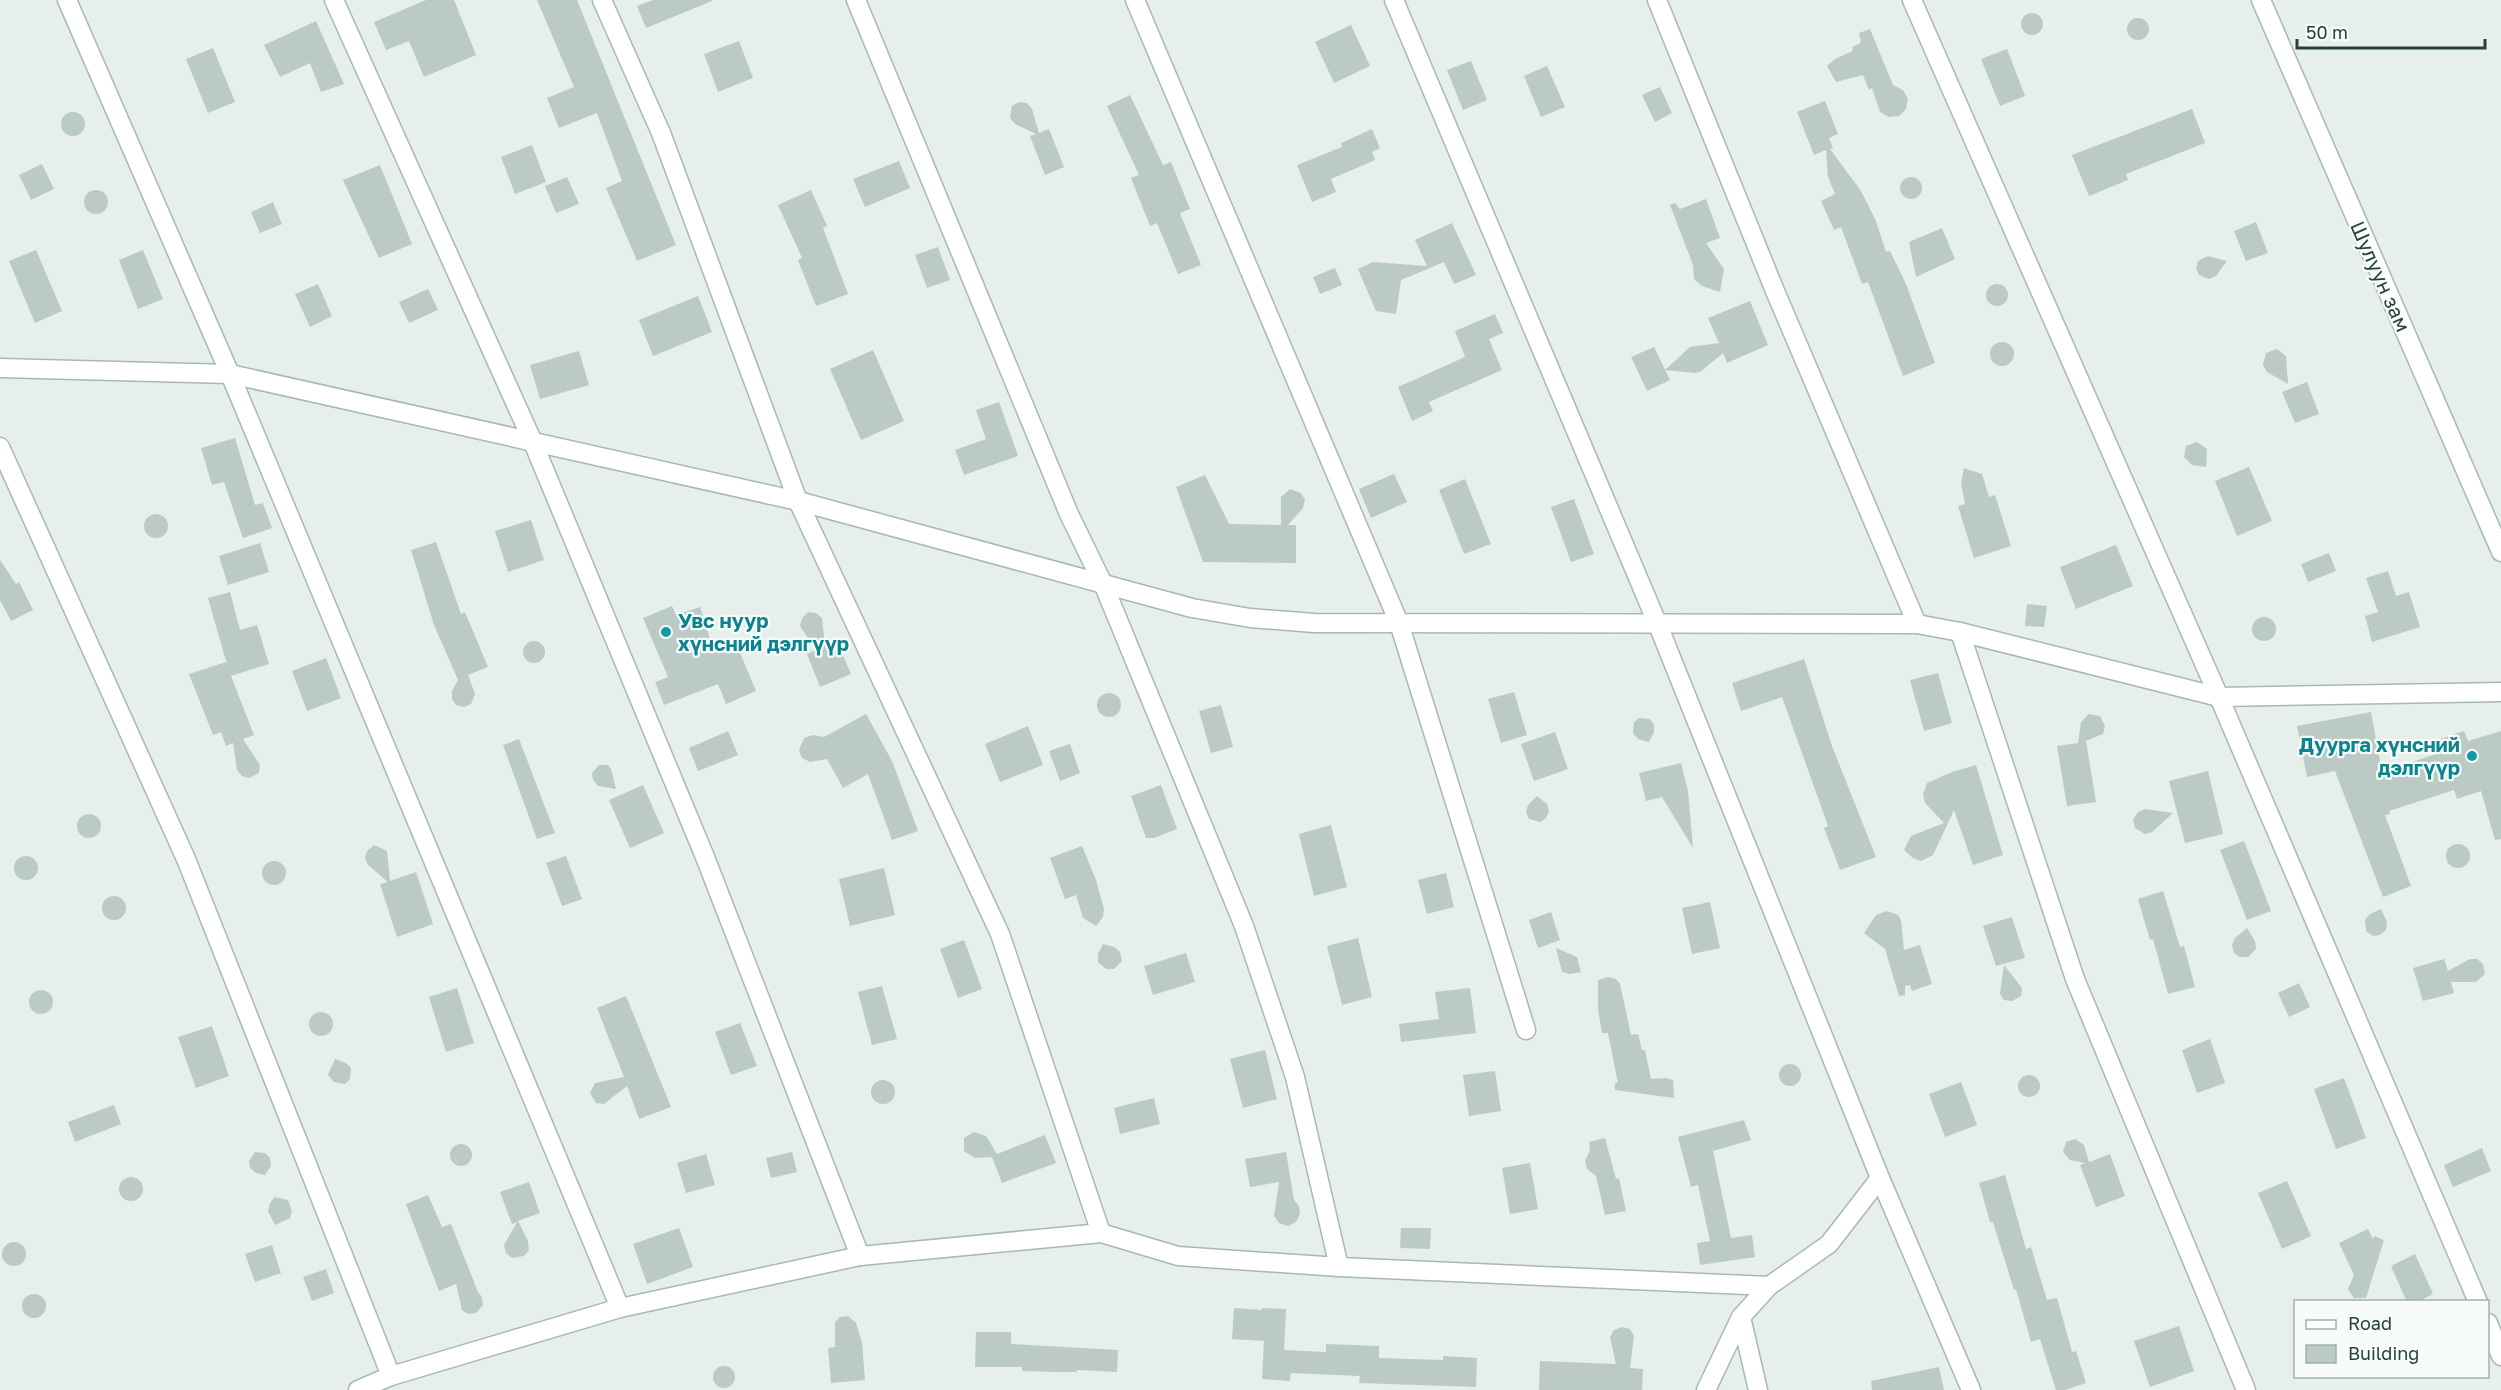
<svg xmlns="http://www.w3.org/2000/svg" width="2501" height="1390" font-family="'Golos Text',sans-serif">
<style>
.building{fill:#bbcac4}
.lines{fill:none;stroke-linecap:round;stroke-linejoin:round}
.minor-casing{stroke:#a8b8b2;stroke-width:21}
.tertiary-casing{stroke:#a8b8b2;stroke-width:21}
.minor{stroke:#fff;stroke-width:18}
.tertiary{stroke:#fff;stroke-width:18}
.culture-dot{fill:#0f9aa8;stroke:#f7fbf9;stroke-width:2}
.labels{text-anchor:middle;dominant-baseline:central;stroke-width:4.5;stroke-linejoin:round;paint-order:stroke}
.street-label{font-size:20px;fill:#24423a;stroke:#f7fbf9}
.culture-label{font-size:20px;font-weight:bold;fill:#0d838f;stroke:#f7fbf9;text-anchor:start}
</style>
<rect width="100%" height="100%" fill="#e6efeb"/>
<g class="building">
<path d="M426 0H454L476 55 424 77 409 41 386 50 374 22Z"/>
<path d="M537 0H577L676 245 637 261 606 188 622 181 597 113 559 128 547 98 574 87Z"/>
<path d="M653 0H712V1L646 28 637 6Z"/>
<circle cx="2032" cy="24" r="11"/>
<circle cx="2138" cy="29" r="11"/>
<path d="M316 21 344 84 321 92 310 63 280 77 264 45Z"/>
<path d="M1351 25 1370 66 1334 83 1315 42Z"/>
<path d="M1870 29 1893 85 1903 90 1908 99 1906 109 1899 116 1889 117 1880 112 1872 88 1869 90 1863 75 1836 82 1827 66 1835 59 1853 51 1852 47 1861 43 1859 33Z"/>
<path d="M739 41 753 78 718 92 704 54Z"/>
<path d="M213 48 235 102 208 113 186 59Z"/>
<path d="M2007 49 2025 96 2000 106 1981 59Z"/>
<path d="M1471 61 1487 100 1463 110 1447 70Z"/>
<path d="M1547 66 1565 107 1541 117 1524 76Z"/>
<path d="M1660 87 1672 113 1655 122 1642 95Z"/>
<path d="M1130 95 1163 165 1171 162 1190 209 1180 213 1201 265 1178 274 1157 223 1150 226 1131 178 1139 175 1107 106Z"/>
<path d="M1825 101 1838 134 1829 138 1833 148 1830 149 1861 191 1876 221 1886 252 1890 251 1906 284 1935 363 1903 376 1868 282 1862 284 1841 227 1834 230 1821 201 1835 194 1828 177 1826 150 1814 155 1797 112Z"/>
<path d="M1019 102 1027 103 1032 109 1039 133 1049 129 1064 167 1045 175 1030 136 1036 134 1015 124 1010 118 1012 106Z"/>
<path d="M2192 109 2205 143 2126 174 2128 180 2089 196 2072 155Z"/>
<circle cx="73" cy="124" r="12"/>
<path d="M1372 129 1380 148 1372 152 1375 160 1331 179 1336 192 1312 202 1297 165 1342 147 1341 143Z"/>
<path d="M532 145 546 182 515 194 501 157Z"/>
<path d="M899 161 910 188 865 207 853 179Z"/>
<path d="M42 164 54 189 31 200 19 175Z"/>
<path d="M380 165 412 244 379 258 343 180Z"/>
<circle cx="1911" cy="188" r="11"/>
<path d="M567 177 579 204 556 213 545 186Z"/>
<circle cx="96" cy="202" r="12"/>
<path d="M811 190 827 226 823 228 848 294 816 306 798 260 802 258 778 205Z"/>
<path d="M1706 199 1720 238 1706 243 1724 269 1720 292 1702 286 1694 279 1693 265 1670 205 1675 203 1680 209Z"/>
<path d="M273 202 282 224 260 233 251 212Z"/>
<path d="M2256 222 2268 253 2246 261 2234 231Z"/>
<path d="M1452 223 1476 275 1454 284 1444 262 1401 280 1396 314 1376 311 1358 269 1373 262 1427 266 1415 240Z"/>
<path d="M1942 228 1955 259 1916 277 1909 242Z"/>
<path d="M938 247 950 280 927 288 915 255Z"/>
<path d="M36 250 62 311 35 323 9 261Z"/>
<path d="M143 250 163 299 138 309 119 260Z"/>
<path d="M2208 256 2227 261 2216 276 2209 279 2199 275 2196 268 2198 261Z"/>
<path d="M1335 268 1342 285 1320 294 1313 277Z"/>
<circle cx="1997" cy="295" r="11"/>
<path d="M318 284 332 316 310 327 295 294Z"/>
<path d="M428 289 438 310 409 323 399 302Z"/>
<path d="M698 296 712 332 653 356 639 320Z"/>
<path d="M1750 301 1768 345 1727 363 1723 353 1700 372 1695 373 1665 370 1690 347 1719 343 1708 318Z"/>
<path d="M1495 314 1503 333 1489 339 1502 370 1429 402 1433 411 1412 421 1398 387 1465 357 1455 331Z"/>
<circle cx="2002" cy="354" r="12"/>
<path d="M1654 347 1670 380 1647 391 1631 357Z"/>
<path d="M2277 349 2286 356 2288 384 2267 372 2263 365 2266 353Z"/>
<path d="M873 350 904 421 861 440 830 369Z"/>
<path d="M579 351 589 385 540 399 530 365Z"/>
<path d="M2307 382 2319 414 2295 423 2282 392Z"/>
<path d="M999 402 1018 456 964 475 955 450 986 439 976 410Z"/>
<path d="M235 438 255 505 263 503 272 528 243 538 224 482 212 485 201 448Z"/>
<path d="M2197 442 2207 449 2206 467 2192 465 2184 457 2186 446Z"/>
<path d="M2249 467 2272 521 2237 536 2215 481Z"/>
<path d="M1964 468 1982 474 1989 497 1995 495 2011 546 1974 558 1958 506 1965 504 1961 483Z"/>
<path d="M1394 474 1407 502 1371 518 1359 489Z"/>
<path d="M1205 475 1229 524 1281 525V497L1290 489 1301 493 1305 500 1303 508 1288 525H1296V563L1203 562 1176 487Z"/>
<path d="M1465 479 1491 544 1464 554 1439 490Z"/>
<path d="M1574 499 1594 554 1571 562 1551 507Z"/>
<circle cx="156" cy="526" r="12"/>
<path d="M531 520 544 560 508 572 495 531Z"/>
<path d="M436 542 461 614 465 612 488 667 468 675 475 694 471 704 464 707 456 705 452 699V691L458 680 434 625 411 550Z"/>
<path d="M260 543 269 572 228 585 219 556Z"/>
<path d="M2116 545 2133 586 2076 609 2060 567Z"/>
<path d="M2329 553 2336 571 2308 582 2301 564Z"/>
<path d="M0 560 16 584 19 582 33 610 11 621 0 600Z"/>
<path d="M2388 571 2396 596 2409 592 2420 627 2372 642 2365 616 2378 612 2366 578Z"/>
<path d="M230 592 240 630 257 625 269 664 231 676 254 735 243 739 260 765 259 773 249 778 242 776 237 770 233 743 226 746 221 732 213 735 189 674 226 662 228 668 208 598Z"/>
<path d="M2027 604 2047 606 2044 627 2025 626Z"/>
<path d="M672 606 676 615 700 607 714 652 736 643 756 691 726 704 718 684 664 705 655 682 668 677 643 618Z"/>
<path d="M808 612 816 613 822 618 825 646 837 641 851 674 820 687 807 654 816 650 800 626 802 618Z"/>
<circle cx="2264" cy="629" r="12"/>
<circle cx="534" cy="652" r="11"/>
<path d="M326 658 341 698 307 711 292 671Z"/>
<path d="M1804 659 1832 746 1876 857 1840 870 1824 828 1828 826 1782 697 1741 711 1732 683Z"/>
<path d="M1938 673 1952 723 1924 731 1910 680Z"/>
<path d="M1514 692 1527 735 1501 743 1488 699Z"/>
<circle cx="1109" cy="705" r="12"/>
<path d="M1221 705 1233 747 1211 753 1199 711Z"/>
<path d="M2371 712 2382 772 2442 752 2438 740 2464 731 2468 741 2501 731V839L2495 840 2481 791 2457 799 2454 790 2389 811 2390 814 2385 815 2411 886 2383 897 2335 771 2307 777 2297 726Z"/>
<path d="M866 714 892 761 918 831 892 840 868 774 843 788 827 759 810 762 802 758 799 750 804 738 813 735 824 737Z"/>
<path d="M2089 714 2100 716 2105 726 2103 734 2086 741 2096 802 2067 806 2057 746 2078 743 2081 722Z"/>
<path d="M1639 718 1650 719 1654 725V732L1649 742 1638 739 1633 733 1634 722Z"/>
<path d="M1028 726 1043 765 1000 782 985 744Z"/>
<path d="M728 731 738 755 698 771 689 748Z"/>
<path d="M1555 732 1568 769 1534 781 1521 744Z"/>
<path d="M519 739 555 833 537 839 503 745Z"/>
<path d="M1070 744 1080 773 1060 781 1049 751Z"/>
<path d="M1681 763 1688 791 1693 848 1662 797 1646 801 1639 773Z"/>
<path d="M599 765H608L611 769 616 789 598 786 593 780 592 773Z"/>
<path d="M1976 765 2003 855 1973 865 1954 810 1933 855 1921 861 1913 858 1904 850 1911 836 1944 823 1925 803 1923 794 1927 783 1952 772Z"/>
<path d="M2208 771 2223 834 2185 843 2169 781Z"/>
<path d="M643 785 664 833 630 848 609 800Z"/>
<path d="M1161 785 1177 829 1154 838H1146L1131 796Z"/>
<path d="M1537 796 1547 804 1549 811 1546 818 1540 822 1529 819 1526 812 1528 805Z"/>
<path d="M2145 809 2173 813 2152 832 2145 834 2135 828 2133 820 2138 812Z"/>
<circle cx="89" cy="826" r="12"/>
<path d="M1331 825 1347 887 1314 896 1299 834Z"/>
<path d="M2244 841 2271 911 2247 920 2220 850Z"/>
<circle cx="2458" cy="856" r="12"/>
<path d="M374 845 387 851 390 881 416 872 433 924 397 937 380 884 388 882 368 865 365 858 367 851Z"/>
<path d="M1082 846 1096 880 1104 909 1103 917 1096 926 1083 918 1076 895 1065 899 1050 858Z"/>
<circle cx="26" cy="868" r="12"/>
<path d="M566 856 582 899 562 906 546 863Z"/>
<circle cx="274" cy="873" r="12"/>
<path d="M884 868 895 915 850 926 839 879Z"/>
<path d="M1446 873 1454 907 1427 914 1418 880Z"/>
<path d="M2163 891 2180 947 2184 946 2195 987 2168 994 2153 939 2150 940 2138 899Z"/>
<circle cx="114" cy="908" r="12"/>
<path d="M1710 902 1720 948 1692 954 1682 908Z"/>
<path d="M2381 909 2387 922 2386 930 2380 935 2373 936 2366 931 2365 920 2370 914Z"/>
<path d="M1887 911 1898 915 1901 920 1904 950 1920 945 1932 984 1912 991 1910 985 1905 986V995L1899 996 1885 949 1864 933 1876 915Z"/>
<path d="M1551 912 1560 940 1538 948 1529 920Z"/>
<path d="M2012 917 2025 958 1996 966 1983 926Z"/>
<path d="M2247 928 2255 941 2256 949 2248 957H2240L2234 953 2232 945 2235 938Z"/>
<path d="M1358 938 1372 997 1342 1005 1327 946Z"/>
<path d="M964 940 982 989 958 998 940 949Z"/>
<path d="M1103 944 1114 947 1120 952 1122 961 1114 969H1106L1098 962V954Z"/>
<path d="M1556 948 1577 957 1581 972 1570 974 1562 972Z"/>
<path d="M1186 953 1195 982 1153 995 1144 966Z"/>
<path d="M2444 959 2448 971 2470 959H2477L2483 964 2485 974 2476 982H2451L2454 993 2423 1001 2413 968Z"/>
<path d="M2004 965 2022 988 2021 996 2012 1001 2004 1000 2000 994Z"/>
<path d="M1608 977 1616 979 1620 984 1631 1035 1638 1034 1642 1050H1645L1651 1079 1666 1078 1673 1080 1674 1098 1615 1090V1083H1618L1608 1033H1602L1598 1010V980Z"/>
<path d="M2299 983 2310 1007 2289 1017 2278 993Z"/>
<path d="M882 986 897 1039 872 1045 858 992Z"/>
<path d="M457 988 474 1043 446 1052 429 997Z"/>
<path d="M1470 988 1476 1033 1401 1042 1399 1024 1439 1019 1435 992Z"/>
<circle cx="41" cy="1002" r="12"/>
<path d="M626 996 671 1107 639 1119 627 1086 604 1104 596 1103 590 1093 595 1083 624 1077 597 1008Z"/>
<circle cx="321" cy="1024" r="12"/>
<path d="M740 1023 757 1066 731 1075 715 1032Z"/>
<path d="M212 1026 229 1076 196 1088 178 1037Z"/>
<path d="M2210 1039 2225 1083 2197 1093 2182 1050Z"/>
<path d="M1265 1050 1277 1099 1243 1108 1230 1059Z"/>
<path d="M335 1059 346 1063 351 1068 350 1079 345 1084 334 1082 328 1075Z"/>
<circle cx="1790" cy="1075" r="11"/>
<path d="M1495 1071 1501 1111 1469 1116 1463 1075Z"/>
<circle cx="2029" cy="1086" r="11"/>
<path d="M2344 1078 2366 1138 2336 1149 2314 1089Z"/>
<circle cx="883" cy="1092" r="12"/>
<path d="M1961 1082 1977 1125 1945 1137 1929 1094Z"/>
<path d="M1154 1098 1160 1124 1120 1134 1114 1108Z"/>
<path d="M114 1105 121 1124 75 1142 68 1122Z"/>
<path d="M1744 1120 1751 1140 1713 1151 1731 1238 1752 1235 1755 1257 1700 1265 1697 1243 1710 1241 1698 1185 1691 1187 1678 1137Z"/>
<path d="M974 1132 986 1136 997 1154 1045 1135 1056 1163 1002 1183 992 1157 975 1158 964 1151V1138Z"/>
<path d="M1605 1138 1616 1179 1619 1178 1626 1211 1605 1215 1596 1176 1587 1169 1585 1161 1590 1150 1589 1142Z"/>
<path d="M2075 1139 2084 1145 2089 1162 2110 1154 2125 1196 2096 1207 2080 1165 2085 1163 2070 1160 2063 1152 2066 1142Z"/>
<circle cx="461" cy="1155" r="11"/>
<path d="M2482 1148 2491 1171 2453 1187 2444 1165Z"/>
<path d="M255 1152 265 1153 270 1158 271 1166 265 1175 256 1173 250 1168 249 1161Z"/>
<path d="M792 1152 797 1172 771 1178 766 1158Z"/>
<path d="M1286 1152 1294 1200 1299 1206 1300 1214 1296 1222 1288 1226 1279 1223 1274 1216 1279 1182 1250 1187 1245 1159Z"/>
<path d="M706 1154 715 1185 686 1193 677 1163Z"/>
<path d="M1530 1163 1538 1209 1510 1214 1502 1168Z"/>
<path d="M2005 1175 2026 1249 2031 1247 2047 1300 2057 1298 2072 1352 2076 1351 2086 1383 2065 1390H2056L2040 1339 2031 1342 2016 1289 2014 1290 1993 1222H1990L1979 1183Z"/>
<circle cx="131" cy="1189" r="12"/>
<path d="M2287 1181 2311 1236 2282 1249 2258 1193Z"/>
<path d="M529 1182 540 1213 518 1221 528 1241 529 1250 524 1256 512 1258 506 1253 504 1245 517 1222 512 1224 500 1192Z"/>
<path d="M428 1195 442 1227 451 1224 478 1292 482 1297 483 1305 476 1313 468 1314 462 1310 456 1284 439 1291 406 1204Z"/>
<path d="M275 1197 288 1200 292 1211 290 1218 275 1225 268 1211 270 1203Z"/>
<path d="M679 1228 693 1267 647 1284 633 1244Z"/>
<path d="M1401 1228H1431L1430 1249 1400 1248Z"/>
<path d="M2368 1229 2373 1239 2374 1236 2384 1240 2366 1298H2354L2348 1289 2354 1275 2339 1243Z"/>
<circle cx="14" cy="1254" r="12"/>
<path d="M272 1245 281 1273 255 1282 245 1254Z"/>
<path d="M2415 1254 2433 1294 2417 1302H2407L2391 1266Z"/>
<path d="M326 1269 334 1293 312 1301 303 1277Z"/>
<circle cx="34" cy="1306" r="12"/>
<path d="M1234 1308 1262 1310V1308L1286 1309 1284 1350 1326 1352V1344L1379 1346V1358L1443 1360V1356L1477 1358 1476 1387 1359 1383 1360 1376 1291 1373 1290 1381 1262 1379 1264 1341 1232 1339Z"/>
<path d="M848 1316 856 1323 862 1343 865 1380 831 1383 828 1348 835 1347V1322L840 1317Z"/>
<path d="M2179 1326 2194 1371 2150 1387 2134 1341Z"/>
<path d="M1622 1327 1630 1329 1634 1336 1630 1368 1643 1369 1642 1390H1539L1540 1361 1616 1364 1610 1337 1614 1330Z"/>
<path d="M976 1332H1011V1344L1118 1350 1117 1372 1077 1370V1372H1056L1022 1371V1367H975Z"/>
<circle cx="724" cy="1377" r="11"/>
<path d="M1939 1367 1944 1390H1872L1871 1381Z"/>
</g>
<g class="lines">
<g class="minor-casing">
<g id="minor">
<path d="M67 0 230 374 620 1308"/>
<path d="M334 0 532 440 705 857 860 1256"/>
<path d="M602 0 661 133 798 501 1000 934 1101 1233"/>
<path d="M856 0 1069 514 1104 586 1244 926 1295 1077 1339 1267"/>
<path d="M1135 0 1399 623 1526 1030"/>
<path d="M1394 0 1658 625 1880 1178 1971 1390"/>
<path d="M1657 0 1775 291 1917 624"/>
<path d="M1912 0 2219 697 2478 1302"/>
<path d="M0 368 230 374 798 501 1192 608 1250 618 1314 623 1917 624 1960 632 2219 697 2501 692"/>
<path d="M0 447 186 859 391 1376"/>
<path d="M1960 632 2075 979 2246 1390"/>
<path d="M2488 1323 2501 1356"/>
<path d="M358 1390 391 1376 620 1308 860 1256 1101 1233 1178 1256 1339 1267 1769 1286 1829 1244 1880 1178"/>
<path d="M1706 1390 1741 1317"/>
<path d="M1758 1390 1741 1317 1769 1286"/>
</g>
</g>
<g class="tertiary-casing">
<path id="tertiary" d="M2261 0 2501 552"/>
</g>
<use href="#minor" class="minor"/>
<use href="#tertiary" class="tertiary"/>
</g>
<g class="culture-dot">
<circle cx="666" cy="632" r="6"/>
<circle cx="2472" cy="756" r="6"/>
</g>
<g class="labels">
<g class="street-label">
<text transform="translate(2381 276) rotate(66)">Шулуун зам</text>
</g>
<g class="culture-label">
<text x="678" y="620">Увс нуур<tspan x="678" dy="23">хүнсний дэлгүүр</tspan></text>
<text x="2460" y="744" text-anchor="end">Дуурга хүнсний<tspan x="2460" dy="23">дэлгүүр</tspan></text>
</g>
</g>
<rect x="2294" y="1300" width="195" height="78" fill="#f7fbf9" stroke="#a3b1ad" stroke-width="1.5"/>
<rect x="2306" y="1320" width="30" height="9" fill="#ffffff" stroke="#a3b1ad" stroke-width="1.5"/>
<text x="2348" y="1330" font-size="18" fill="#24423a">Road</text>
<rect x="2306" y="1345" width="30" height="18" fill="#bbcac4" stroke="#a3b1ad" stroke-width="1.5"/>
<text x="2348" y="1360" font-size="18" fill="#24423a">Building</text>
<path d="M2297 39v9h188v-9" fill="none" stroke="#24423a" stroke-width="3"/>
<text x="2306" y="39" font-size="18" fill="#24423a" stroke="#f7fbf9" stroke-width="4.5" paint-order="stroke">50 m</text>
</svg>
